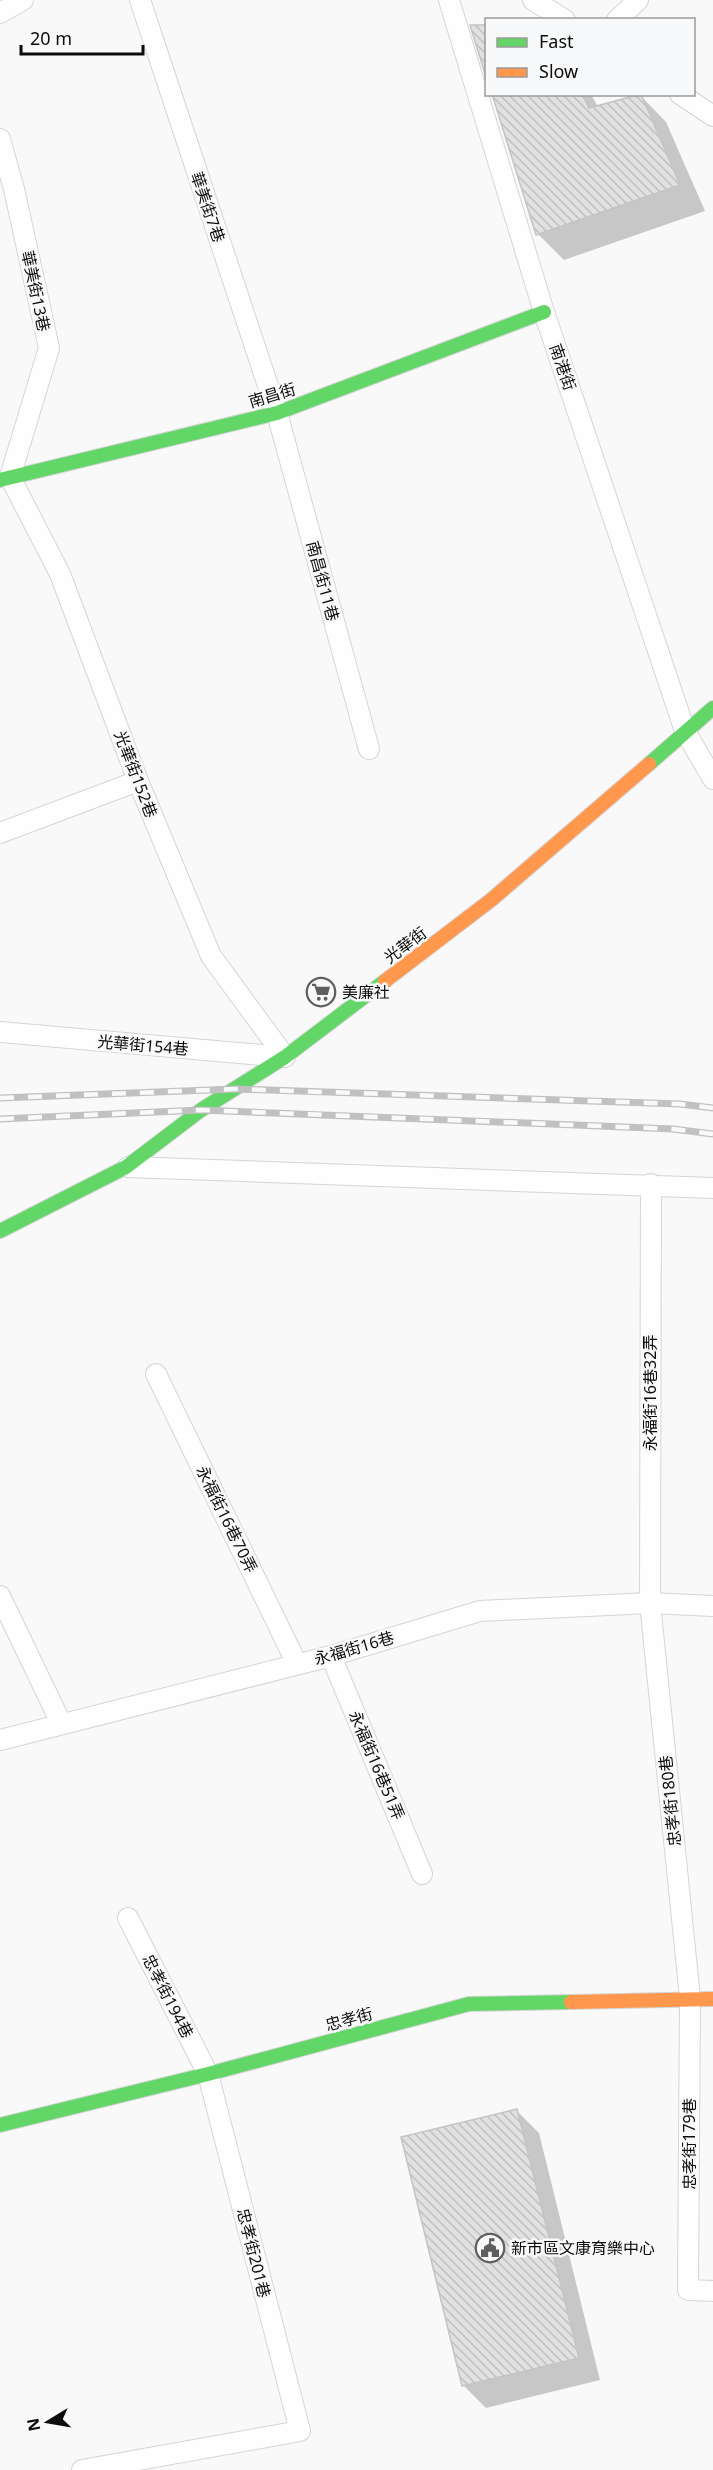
<svg xmlns="http://www.w3.org/2000/svg" width="713" height="2470" font-family="'Noto Sans','Noto Sans TC',sans-serif">
<style>
.shadow{fill:#0003}
.building{fill:url(#building-back-hatch);stroke:#c4c4c4;stroke-width:1.5}
.lines{fill:none;stroke-linecap:round;stroke-linejoin:round}
.lane-casing{stroke:#d5d5d5;stroke-width:22}
.fast-casing{stroke:#d5d5d5;stroke-width:16}
.slow-casing{stroke:#d5d5d5;stroke-width:16}
.lane{stroke:#fefefe;stroke-width:20}
.fast{stroke:#63d668;stroke-width:14}
.slow{stroke:#ff974d;stroke-width:14}
.rail-casing{stroke:#c1c1c1;stroke-width:7}
.rail{stroke:#f8f9fa;stroke-width:4.5;stroke-dasharray:14;stroke-linecap:butt}
.labels{text-anchor:middle;dominant-baseline:central;stroke-width:5;stroke-linejoin:round;paint-order:stroke}
.street-label{font-size:16px;fill:#0c0c0c;stroke:#f8f9fa}
.poi-label{font-size:16px;fill:#0c0c0c;stroke:#f8f9fa;text-anchor:start}
</style>
<defs>
<pattern id="building-back-hatch" width="6" height="6" patternUnits="userSpaceOnUse" patternTransform="scale(1.5)"><rect width="6" height="6" fill="#e1e1e1"/><path d="M-1 5l2 2M0 0l6 6M5-1l2 2" fill="none" stroke="#c0c0c0"/></pattern>
</defs>
<rect width="100%" height="100%" fill="#f9f9f9"/>
<g class="shadow">
<path d="M486 26V72L472 27Z"/>
<path d="M494 94H591L598 107 640 95 666 122 705 211 564 260 538 234Z"/>
<path d="M517 2111 539 2133 600 2380 486 2408 464 2386 403 2138Z"/>
</g>
<g class="building">
<path d="M470 25H486V77Z"/>
<path d="M492 94H582L589 108 641 94 680 185 536 235Z"/>
<path d="M517 2109 579 2358 462 2386 401 2137Z"/>
</g>
<g class="lines">
<g class="lane-casing">
<g id="lane">
<path d="M140 0 277 413 369 749"/>
<path d="M449 0 544 312 685 731 713 779"/>
<path d="M533 0 565 20"/>
<path d="M0 13 23 0"/>
<path d="M617 20 638 0"/>
<path d="M680 94 713 116"/>
<path d="M0 139 14 189 49 348 10 477 60 574 138 781 211 956 285 1057"/>
<path d="M0 833 138 781"/>
<path d="M0 1032 284 1057"/>
<path d="M128 1167 713 1188"/>
<path d="M651 1184 650 1603 690 1998 688 2290 713 2291"/>
<path d="M156 1374 297 1664"/>
<path d="M0 1596 61 1723"/>
<path d="M331 1656 422 1874"/>
<path d="M0 1740 331 1656 480 1611 650 1603 713 1606"/>
<path d="M82 2470 300 2431 208 2074 128 1918"/>
</g>
</g>
<g class="fast-casing">
<g id="fast">
<path d="M0 480 277 413 544 312"/>
<path d="M649 764 713 708"/>
<path d="M0 1231 126 1167 201 1110 285 1057 385 981"/>
<path d="M0 2125 208 2074 469 2004 571 2002"/>
</g>
</g>
<g class="slow-casing">
<g id="slow">
<path d="M385 981 491 900 649 764"/>
<path d="M571 2002 713 1999"/>
</g>
</g>
<use href="#lane" class="lane"/>
<use href="#fast" class="fast"/>
<use href="#slow" class="slow"/>
<g class="rail-casing">
<g id="rail">
<path d="M0 1098 236 1089 680 1104 713 1108"/>
<path d="M0 1119 201 1110 673 1129 713 1134"/>
</g>
</g>
<use href="#rail" class="rail"/>
</g>
<defs>
<g id="supermarket-ring" transform="scale(1.5)"><circle r="9.5" fill="#f8f9fa" stroke="#5f5f5f" stroke-width="1.5"/><path d="M-6-5.5h2.5l.6 2H6L4.5 2H-2.5L-4.4-4H-6ZM-1.5 3.2a1.3 1.3 0 1 0 .1 0ZM3 3.2a1.3 1.3 0 1 0 .1 0Z" fill="#5f5f5f"/></g>
<g id="civic-ring" transform="scale(1.5)"><circle r="9.5" fill="#f8f9fa" stroke="#5f5f5f" stroke-width="1.5"/><path d="M-.6-6.5H3V-4.5H.6V-3L4-1V1h2V6H-6V1h2V-1L-.6-3ZM-1.2 2.5V6h2.4V2.5Z" fill="#5f5f5f"/></g>
</defs>
<g fill-rule="evenodd">
<use href="#supermarket-ring" x="321" y="992"/>
<use href="#civic-ring" x="490" y="2248"/>
</g>
<g class="labels">
<g class="street-label">
<text transform="translate(208 207) rotate(71)">華美街7巷</text>
<text transform="translate(36 291) rotate(78)">華美街13巷</text>
<text transform="translate(563 367) rotate(71)">南港街</text>
<text transform="translate(272 395) rotate(-17)">南昌街</text>
<text transform="translate(323 581) rotate(75)">南昌街11巷</text>
<text transform="translate(136 774) rotate(69)">光華街152巷</text>
<text transform="translate(405 945) rotate(-37)">光華街</text>
<text transform="translate(143 1045) rotate(5)">光華街154巷</text>
<text transform="translate(650 1393) rotate(-90)">永福街16巷32弄</text>
<text transform="translate(227 1519) rotate(64)">永福街16巷70弄</text>
<text transform="translate(354 1648) rotate(-16)">永福街16巷</text>
<text transform="translate(377 1765) rotate(67)">永福街16巷51弄</text>
<text transform="translate(670 1801) rotate(-96)">忠孝街180巷</text>
<text transform="translate(168 1996) rotate(63)">忠孝街194巷</text>
<text transform="translate(349 2019) rotate(-15)">忠孝街</text>
<text transform="translate(689 2144) rotate(-90)">忠孝街179巷</text>
<text transform="translate(254 2253) rotate(76)">忠孝街201巷</text>
</g>
<g class="poi-label">
<text x="342" y="992">美廉社</text>
<text x="511" y="2248">新市區文康育樂中心</text>
</g>
</g>
<rect x="485" y="18" width="210" height="78" fill="#f8f9fa" stroke="#9a9a9b" stroke-width="1.5"/>
<rect x="497" y="38" width="30" height="9" fill="#63d668" stroke="#9a9a9b" stroke-width="1.5"/>
<text x="539" y="48" font-size="18" fill="#0c0c0c">Fast</text>
<rect x="497" y="68" width="30" height="9" fill="#ff974d" stroke="#9a9a9b" stroke-width="1.5"/>
<text x="539" y="78" font-size="18" fill="#0c0c0c">Slow</text>
<g transform="translate(48 2422) rotate(259)" stroke="#f8f9fa" stroke-width="4.5" paint-order="stroke">
<path d="M0-4.5L10 22L0 15L-10 22Z" fill="#0c0c0c"/>
<text y="-9" font-size="16" font-weight="bold" text-anchor="middle" fill="#0c0c0c">N</text>
</g>
<path d="M21 45v9h122v-9" fill="none" stroke="#0c0c0c" stroke-width="3"/>
<text x="30" y="45" font-size="18" fill="#0c0c0c" stroke="#f8f9fa" stroke-width="4.5" paint-order="stroke">20 m</text>
</svg>
